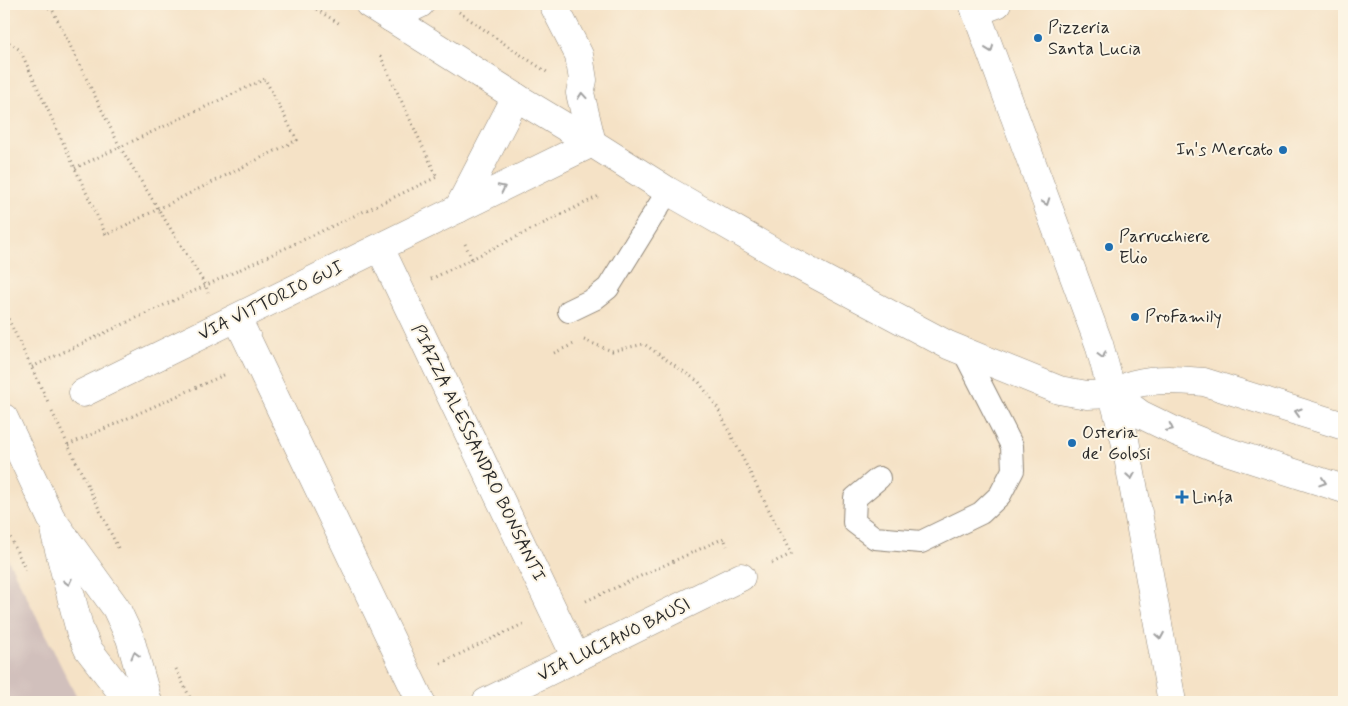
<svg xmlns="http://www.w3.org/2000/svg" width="1348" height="706" font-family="Mynerve,sans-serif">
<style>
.industrial{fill:#d1c0bc}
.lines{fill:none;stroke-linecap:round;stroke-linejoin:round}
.service-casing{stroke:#908678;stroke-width:24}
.minor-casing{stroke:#908678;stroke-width:29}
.tertiary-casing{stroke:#908678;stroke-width:29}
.primary-casing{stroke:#908678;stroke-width:29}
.path{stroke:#908678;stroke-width:3;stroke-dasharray:1 4;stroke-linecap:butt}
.service{stroke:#fff;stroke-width:22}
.minor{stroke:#fff;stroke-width:28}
.tertiary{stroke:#fff;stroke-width:28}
.primary{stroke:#fff;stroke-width:28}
.oneway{stroke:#a0a0a0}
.poi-dot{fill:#1f6fb2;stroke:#fcf5e5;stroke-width:2}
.labels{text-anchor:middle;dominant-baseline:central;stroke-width:4;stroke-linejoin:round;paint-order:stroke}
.poi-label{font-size:18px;fill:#2b2b2b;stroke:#fcf5e5;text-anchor:start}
.street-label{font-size:18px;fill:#2b2b2b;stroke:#fcf5e5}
</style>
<rect width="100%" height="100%" fill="#fcf5e5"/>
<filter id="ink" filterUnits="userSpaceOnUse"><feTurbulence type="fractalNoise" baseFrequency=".02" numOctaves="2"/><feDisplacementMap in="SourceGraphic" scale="10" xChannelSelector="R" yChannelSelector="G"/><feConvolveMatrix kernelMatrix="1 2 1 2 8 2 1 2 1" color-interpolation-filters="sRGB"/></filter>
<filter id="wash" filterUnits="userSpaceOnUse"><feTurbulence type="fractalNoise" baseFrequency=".0096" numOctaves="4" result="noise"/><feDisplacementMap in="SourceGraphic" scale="20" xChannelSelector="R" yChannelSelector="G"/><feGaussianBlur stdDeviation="1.12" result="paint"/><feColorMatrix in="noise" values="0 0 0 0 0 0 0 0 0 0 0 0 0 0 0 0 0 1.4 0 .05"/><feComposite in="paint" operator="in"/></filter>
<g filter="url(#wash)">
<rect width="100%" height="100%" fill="#f5e2c6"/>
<path class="industrial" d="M4 551 79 702H4Z"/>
</g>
<g filter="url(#ink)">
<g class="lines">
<g class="service-casing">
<g id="service">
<path d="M569 311 594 299 608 288 668 191"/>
<path d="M879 478 855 498 854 522 875 538 921 542 981 513 1000 495 1013 470 1012 446 964 352"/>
</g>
</g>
<g class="minor-casing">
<g id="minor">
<path d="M369 4 516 97 592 143 668 191 790 261 948 345 1059 390 1087 395 1113 394"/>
<path d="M553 4 579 55 583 80 580 93 592 143"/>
<path d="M976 12 997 4"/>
<path d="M391 18 420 4"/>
<path d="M458 209 516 97"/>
<path d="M380 248 576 658"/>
<path d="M237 318 421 702"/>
<path d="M83 393 592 143"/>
<path d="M4 418 51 518 116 608 130 638 148 702"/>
<path d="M55 534 80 631 88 649 129 702"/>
<path d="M486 702 741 577"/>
</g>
</g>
<g class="tertiary-casing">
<path id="tertiary" d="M1344 426 1204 382C1181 380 1157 378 1134 384 1127 386 1120 391 1113 394L1140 414 1177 432 1217 448 1344 489"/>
</g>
<g class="primary-casing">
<path id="primary" d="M973 4 1099 344 1125 440 1172 702"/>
</g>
<g class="path">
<path d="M308 4 340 24"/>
<path d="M459 12 509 47 547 72"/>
<path d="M5 40 20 50 106 235 297 140 265 79 120 147 53 11 44 4"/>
<path d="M75 168 120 147 206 286 208 293"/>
<path d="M465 244 472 259"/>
<path d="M431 279 601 195"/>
<path d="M4 310 49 404"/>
<path d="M584 340 612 351 644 344 699 382 717 407 791 554 770 564"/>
<path d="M554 353 576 343"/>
<path d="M32 367 437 177 379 53"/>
<path d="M52 412 119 550"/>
<path d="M68 445 226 374"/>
<path d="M4 524 27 573"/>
<path d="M586 601 724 538 727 546"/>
<path d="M441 663 523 624"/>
<path d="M176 669 192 702"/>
</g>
<use href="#service" class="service"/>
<use href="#minor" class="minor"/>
<use href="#tertiary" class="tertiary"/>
<use href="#primary" class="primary"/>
</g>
<defs><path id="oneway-chevron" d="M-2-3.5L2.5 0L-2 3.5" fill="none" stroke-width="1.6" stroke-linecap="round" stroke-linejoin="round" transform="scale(1.25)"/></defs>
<g class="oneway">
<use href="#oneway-chevron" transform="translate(990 49) rotate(70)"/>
<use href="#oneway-chevron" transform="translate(582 96) rotate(-95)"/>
<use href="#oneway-chevron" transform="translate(502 188) rotate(-26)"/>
<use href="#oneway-chevron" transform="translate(1046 202) rotate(70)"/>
<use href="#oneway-chevron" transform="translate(1102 355) rotate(74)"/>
<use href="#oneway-chevron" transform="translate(1298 412) rotate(-163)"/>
<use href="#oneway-chevron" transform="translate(1170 428) rotate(26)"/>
<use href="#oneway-chevron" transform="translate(1131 476) rotate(80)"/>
<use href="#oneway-chevron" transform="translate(1323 482) rotate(18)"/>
<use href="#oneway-chevron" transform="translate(68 582) rotate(76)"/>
<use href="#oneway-chevron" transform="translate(1160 636) rotate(80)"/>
<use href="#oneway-chevron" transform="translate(135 655) rotate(-105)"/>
</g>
</g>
<g class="poi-dot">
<circle cx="1038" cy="38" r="5"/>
<circle cx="1283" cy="150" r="5"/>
<circle cx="1109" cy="247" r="5"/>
<circle cx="1135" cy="317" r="5"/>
<circle cx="1072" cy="443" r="5"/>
<path d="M1179.5 489.5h5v5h5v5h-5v5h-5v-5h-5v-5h5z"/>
</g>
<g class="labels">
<g class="poi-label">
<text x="1048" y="28">Pizzeria<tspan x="1048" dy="21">Santa Lucia</tspan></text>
<text x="1273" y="150" text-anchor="end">In's Mercato</text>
<text x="1119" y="237">Parrucchiere<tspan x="1119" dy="21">Elio</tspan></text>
<text x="1145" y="317">ProFamily</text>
<text x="1082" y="433">Osteria<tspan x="1082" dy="21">de' Golosi</tspan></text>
<text x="1192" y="497">Linfa</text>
</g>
<g class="street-label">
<text transform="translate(271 301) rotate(-26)">VIA VITTORIO GUI</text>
<text transform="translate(478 453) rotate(64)">PIAZZA ALESSANDRO BONSANTI</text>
<text transform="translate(614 640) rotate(-26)">VIA LUCIANO BAUSI</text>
</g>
</g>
<rect width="1348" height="706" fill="none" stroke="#fcf5e5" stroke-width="20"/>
</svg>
